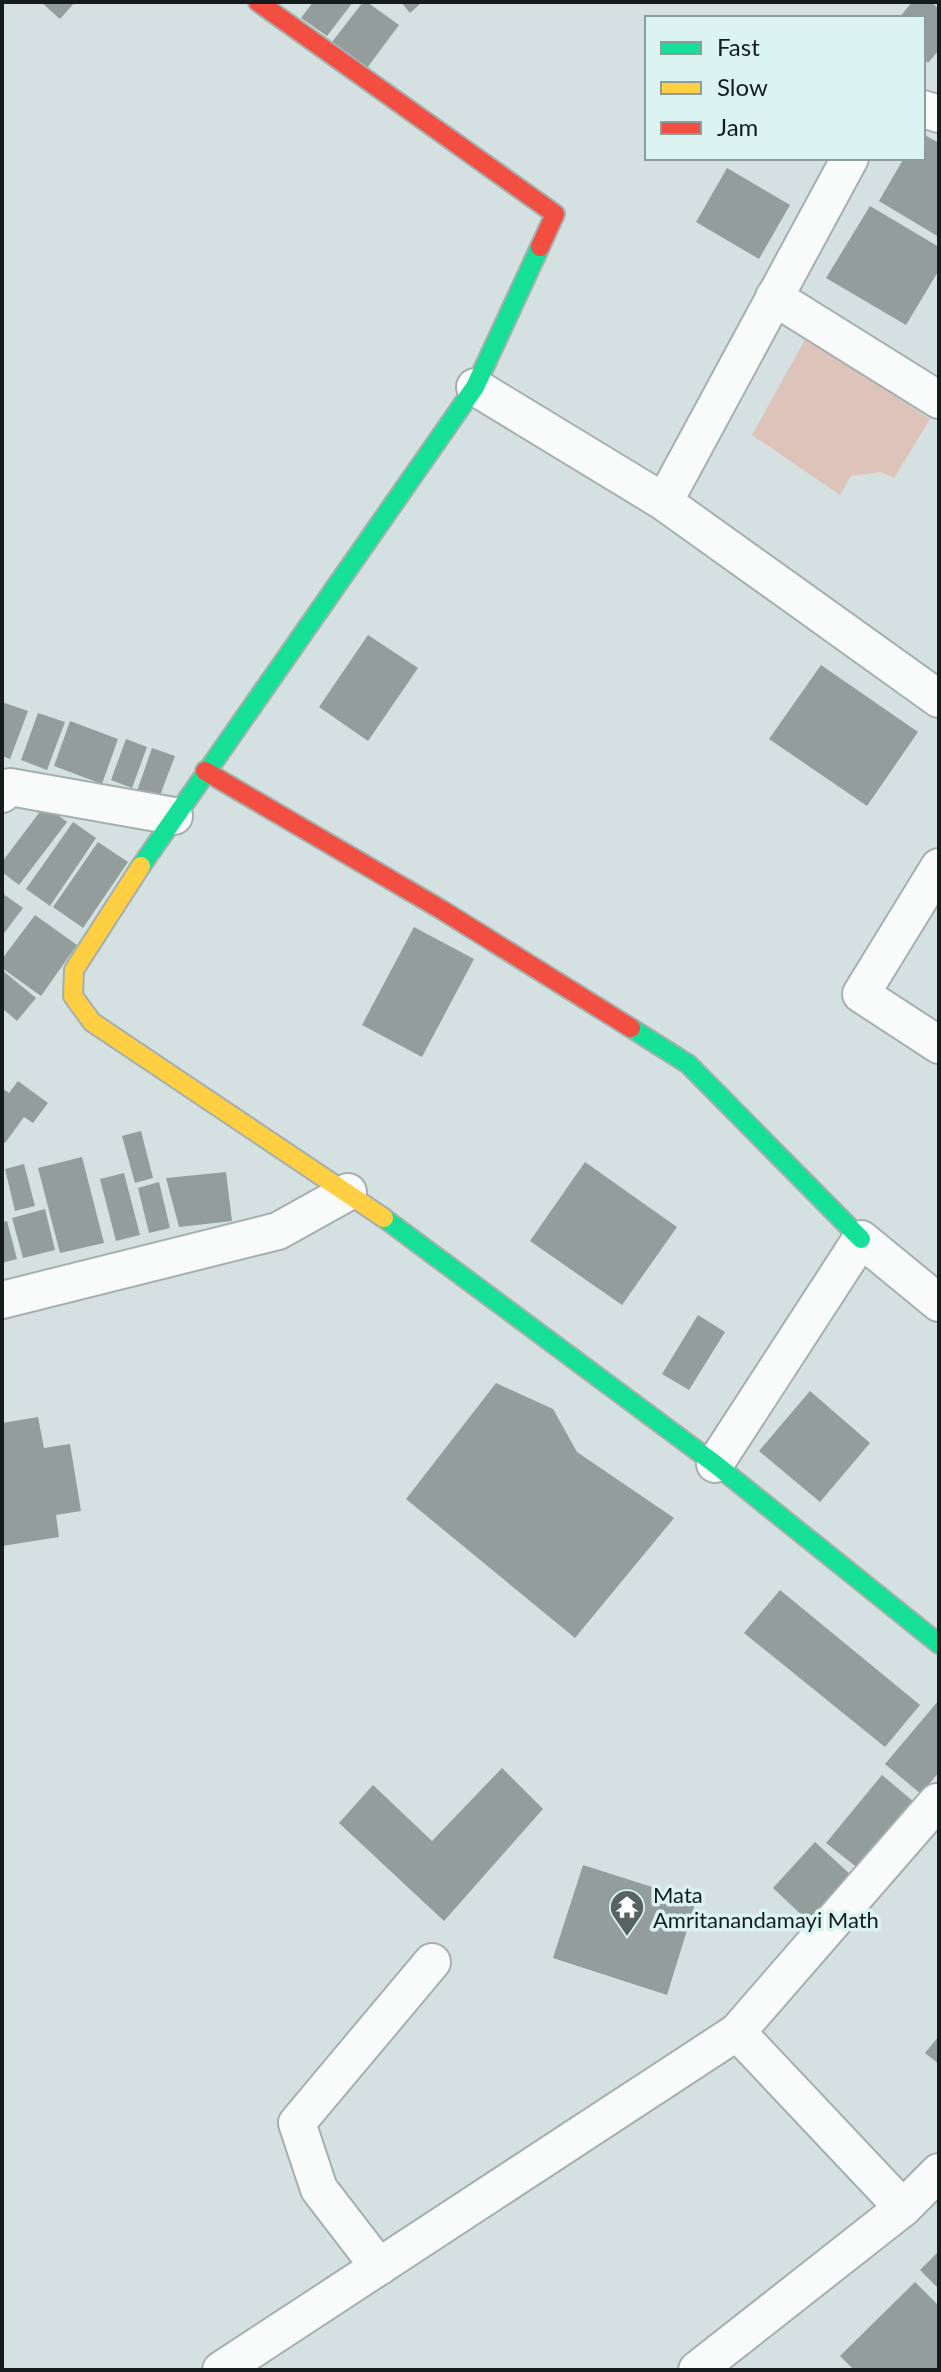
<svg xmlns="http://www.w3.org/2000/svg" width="941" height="2372" font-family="Lato,sans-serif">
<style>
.green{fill:#dec3bb}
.building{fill:#939d9c}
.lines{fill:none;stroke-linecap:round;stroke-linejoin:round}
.street-casing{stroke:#a5b0ae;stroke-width:40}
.fast-casing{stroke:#a5b0ae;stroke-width:22}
.slow-casing{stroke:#a5b0ae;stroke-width:22}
.jam-casing{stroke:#a5b0ae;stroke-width:22}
.street{stroke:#f9fafa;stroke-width:36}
.fast{stroke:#16e098;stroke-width:18}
.slow{stroke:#ffcf43;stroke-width:18}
.jam{stroke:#f24e42;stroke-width:18}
.labels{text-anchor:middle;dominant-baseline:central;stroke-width:7;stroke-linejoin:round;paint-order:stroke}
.poi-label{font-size:22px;fill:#141d1c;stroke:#dbf4f1;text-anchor:start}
</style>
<rect width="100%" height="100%" fill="#d4e1e0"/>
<path class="green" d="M806 338 930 419 894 478 881 472 851 476 840 495 752 435Z"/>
<g class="building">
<path d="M41 2H75L60 19Z"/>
<path d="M313 2H353L327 36 301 18Z"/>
<path d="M363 2H367L399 25 367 68 332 42Z"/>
<path d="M401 2H422L410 13Z"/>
<path d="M912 2H931L939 9V50L928 63 923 58V18H899Z"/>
<path d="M923 134 939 143V237L879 201 904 158H923Z"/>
<path d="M727 168 790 205 759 259 696 222Z"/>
<path d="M870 206 939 247V270L906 325 826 278Z"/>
<path d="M368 635 418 668 368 741 319 707Z"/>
<path d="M821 665 918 732 867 806 769 739Z"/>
<path d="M2 702 28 711 10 759 2 756Z"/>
<path d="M38 713 65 722 47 770 21 760Z"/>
<path d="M70 721 118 739 102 784 54 766Z"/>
<path d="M126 739 147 747 132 788 111 780Z"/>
<path d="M152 748 175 756 159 798 137 791Z"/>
<path d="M45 805 67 822 19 885 2 872V862Z"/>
<path d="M73 822 96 838 50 906 26 889Z"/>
<path d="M98 842 128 862 83 928 53 907Z"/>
<path d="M2 893 23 908 2 936Z"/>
<path d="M35 915 77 945 41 996 2 968V959Z"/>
<path d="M414 927 474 959 422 1057 362 1025Z"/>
<path d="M2 970 36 998 17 1021 2 1008Z"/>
<path d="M18 1081 48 1103 33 1123 24 1117 5 1143 2 1140V1088L9 1093Z"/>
<path d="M141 1131 153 1178 135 1183 122 1136Z"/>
<path d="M82 1157 104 1243 60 1253 38 1168Z"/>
<path d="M585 1162 677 1227 622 1305 530 1241Z"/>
<path d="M24 1164 35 1206 15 1211 5 1169Z"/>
<path d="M226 1172 232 1221 179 1227 166 1178Z"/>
<path d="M124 1173 140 1235 116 1241 100 1179Z"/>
<path d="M159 1182 170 1228 149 1233 138 1188Z"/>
<path d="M45 1209 55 1250 23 1258 12 1218Z"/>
<path d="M7 1221 17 1259 2 1263V1222Z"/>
<path d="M698 1315 725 1332 689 1390 662 1374Z"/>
<path d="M496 1383 553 1409 577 1452 674 1518 575 1638 406 1499Z"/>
<path d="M810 1391 870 1443 820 1502 759 1451Z"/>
<path d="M38 1417 44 1448 70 1444 81 1511 56 1515 59 1537 2 1546V1423Z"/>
<path d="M780 1590 920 1705 885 1747 744 1633Z"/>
<path d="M939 1700V1772L921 1794 885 1764Z"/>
<path d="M502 1768 543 1809 444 1921 339 1823 373 1785 432 1841Z"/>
<path d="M882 1775 914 1802 859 1869 826 1843Z"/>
<path d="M815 1842 851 1875 808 1921 773 1888Z"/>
<path d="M583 1865 696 1901 667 1995 553 1958Z"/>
<path d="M939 2036V2064L925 2053Z"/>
<path d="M939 2251V2289L920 2270Z"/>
<path d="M915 2282 939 2306V2370H854L840 2356Z"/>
</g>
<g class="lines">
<g class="street-casing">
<g id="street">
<path d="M923 109 939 114"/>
<path d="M774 297 939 400"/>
<path d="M475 387 664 502 939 699"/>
<path d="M664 502 850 158"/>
<path d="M2 794 10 787 174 816"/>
<path d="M939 867 861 994 939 1045"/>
<path d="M2 1300 278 1231 348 1192"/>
<path d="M715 1464 861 1239 939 1303"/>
<path d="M903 2208 737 2032 937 1802"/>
<path d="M379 2267 319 2189 297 2123 432 1962"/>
<path d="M221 2370 737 2032"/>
<path d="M697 2370 903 2208 939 2172"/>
</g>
</g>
<g class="fast-casing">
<g id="fast">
<path d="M141 866 475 387 540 247"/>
<path d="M631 1028 688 1064 861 1239"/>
<path d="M384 1218 715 1464 939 1644"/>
</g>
</g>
<g class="slow-casing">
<path id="slow" d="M141 866 74 970 73 996 92 1022 384 1218"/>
</g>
<g class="jam-casing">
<g id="jam">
<path d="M258 2 555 214 540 247"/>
<path d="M205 771 442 910 631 1028"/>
</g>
</g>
<use href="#street" class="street"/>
<use href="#fast" class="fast"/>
<use href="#slow" class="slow"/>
<use href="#jam" class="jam"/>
</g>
<defs>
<g id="temple-pin" transform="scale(1.8)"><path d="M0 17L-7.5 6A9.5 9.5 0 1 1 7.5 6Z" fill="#576261" stroke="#dbf4f1"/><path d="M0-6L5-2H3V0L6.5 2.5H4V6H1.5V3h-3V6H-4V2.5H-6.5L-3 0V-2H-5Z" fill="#fff"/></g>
</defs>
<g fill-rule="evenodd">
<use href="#temple-pin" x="627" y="1907"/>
</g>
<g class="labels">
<g class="poi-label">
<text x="653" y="1894">Mata<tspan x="653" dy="25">Amritanandamayi Math</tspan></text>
</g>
</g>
<rect width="941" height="2372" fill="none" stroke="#141d1c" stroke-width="8"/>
<rect x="645" y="16" width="280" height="144" fill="#dbf4f1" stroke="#8b9e9c" stroke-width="2"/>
<rect x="661" y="42" width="40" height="12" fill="#16e098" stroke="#8b9e9c" stroke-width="2"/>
<text x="717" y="56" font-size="24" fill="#141d1c">Fast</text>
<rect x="661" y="82" width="40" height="12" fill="#ffcf43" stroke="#8b9e9c" stroke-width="2"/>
<text x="717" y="96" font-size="24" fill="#141d1c">Slow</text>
<rect x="661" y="122" width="40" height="12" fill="#f24e42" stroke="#8b9e9c" stroke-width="2"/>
<text x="717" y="136" font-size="24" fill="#141d1c">Jam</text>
</svg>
